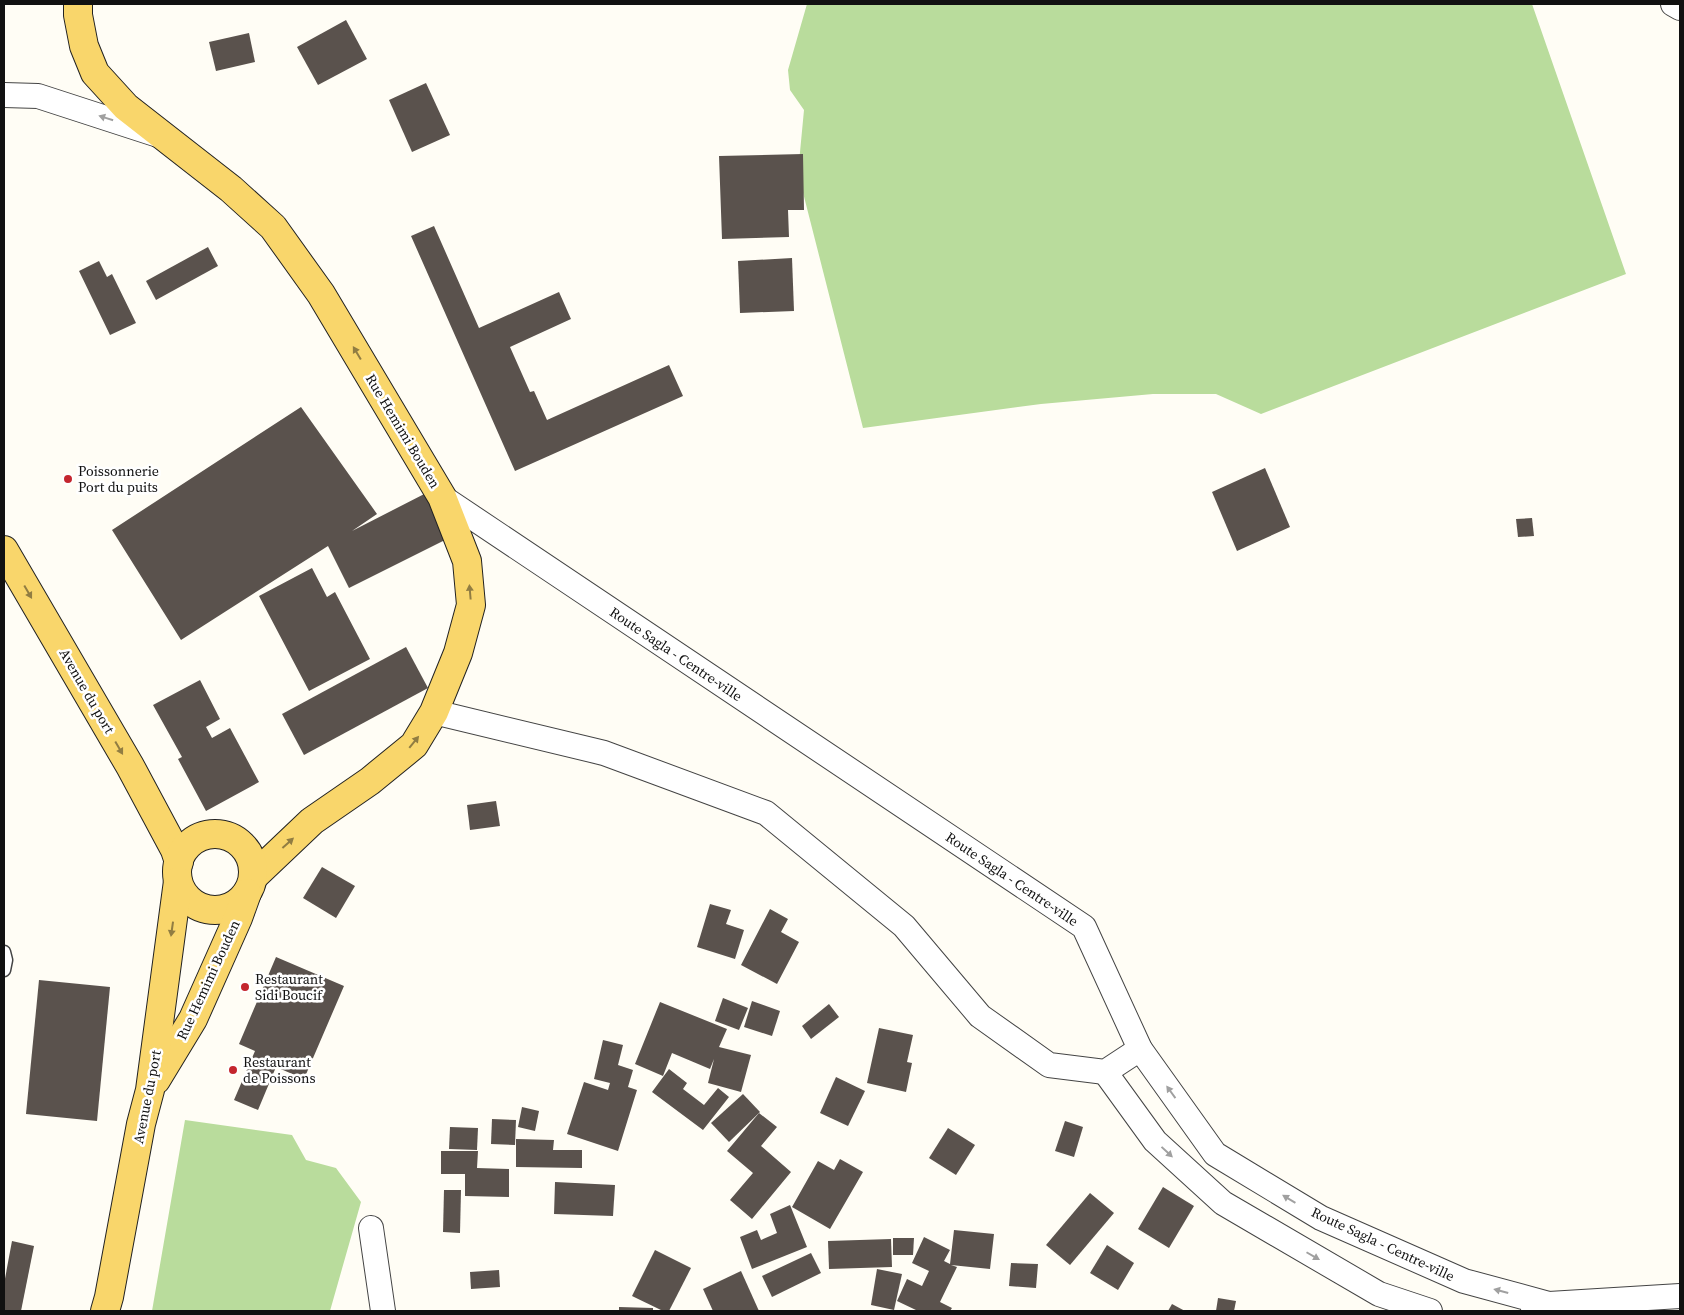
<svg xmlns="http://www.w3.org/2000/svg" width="1684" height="1315" font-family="'Source Serif 4',serif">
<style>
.forest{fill:#b9dc9c}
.building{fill:#5a524d}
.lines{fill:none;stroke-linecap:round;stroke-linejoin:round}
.service-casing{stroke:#444;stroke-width:15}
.minor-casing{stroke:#444;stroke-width:26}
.primary-casing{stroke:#222;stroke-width:30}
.service{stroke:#fff;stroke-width:12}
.minor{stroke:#fff;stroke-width:24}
.primary{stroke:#f9d66b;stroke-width:28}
.oneway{fill:#a0a0a0}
.oneway2{fill:#917d42}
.poi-dot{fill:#c4262e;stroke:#fff;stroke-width:2}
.labels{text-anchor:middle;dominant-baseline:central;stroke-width:5;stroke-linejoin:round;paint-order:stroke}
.street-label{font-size:14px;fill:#111;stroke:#fff}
.poi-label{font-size:14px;fill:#111;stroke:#fff;text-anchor:start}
</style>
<rect width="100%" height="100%" fill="#fffdf5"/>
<g class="forest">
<path d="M807 4H1532L1626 274 1261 414 1216 394H1153L1041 404 863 428 798 173 804 110 790 90 788 70Z"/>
<path d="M185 1120 292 1135 306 1160 336 1168 361 1202 330 1311H152Z"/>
</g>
<g class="building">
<path d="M346 20 367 59 318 85 297 47Z"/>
<path d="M249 33 255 62 216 71 209 42Z"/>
<path d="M426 83 450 135 412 152 389 100Z"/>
<path d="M803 154 804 210H788L789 237 722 239 719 156Z"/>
<path d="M434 226 479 328 559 292 571 319 510 347 530 392 534 391 547 420 669 365 683 396 515 471 411 236Z"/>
<path d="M208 247 218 266 156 300 146 281Z"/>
<path d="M792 258 794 311 740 313 738 261Z"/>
<path d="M99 261 107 277 112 274 136 323 110 335 79 271Z"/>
<path d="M301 407 377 514 352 531 434 489 457 534 349 588 328 546 181 640 112 530Z"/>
<path d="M1265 468 1290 527 1237 551 1212 492Z"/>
<path d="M1532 518 1534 536 1518 537 1516 519Z"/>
<path d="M312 568 327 597 335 592 370 659 309 691 259 596Z"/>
<path d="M406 647 428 688 304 755 282 714Z"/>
<path d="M200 680 220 719 206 727 212 738 230 728 259 782 206 811 178 759 182 757 153 705Z"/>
<path d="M496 801 500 826 470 830 467 805Z"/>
<path d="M322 867 355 886 336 918 303 898Z"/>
<path d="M710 904 731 910 726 924 744 930 735 959 697 947Z"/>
<path d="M770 909 788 919 781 932 799 942 777 984 741 965Z"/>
<path d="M276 957 344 986 304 1079 276 1067 258 1110 234 1100 255 1051 239 1044Z"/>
<path d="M39 980 110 987 97 1121 26 1114Z"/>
<path d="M723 998 748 1008 739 1030 715 1021Z"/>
<path d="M752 1001 780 1011 772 1036 744 1027Z"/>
<path d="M660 1002 727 1029 719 1047 751 1055 741 1092 708 1083 714 1059 710 1069 672 1053 663 1076 635 1064Z"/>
<path d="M829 1004 839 1017 811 1039 802 1026Z"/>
<path d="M879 1028 913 1035 907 1062 912 1063 906 1092 867 1083Z"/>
<path d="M603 1040 623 1045 618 1065 633 1070 628 1087 637 1090 618 1151 567 1134 584 1082 608 1090 610 1083 594 1079Z"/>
<path d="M669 1069 687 1083 683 1089 704 1105 718 1088 729 1097 703 1130 652 1092Z"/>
<path d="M836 1077 865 1091 848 1126 820 1113Z"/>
<path d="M743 1094 760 1112 729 1142 711 1123Z"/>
<path d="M522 1107 539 1111 535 1131 518 1127Z"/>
<path d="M759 1113 777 1127 761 1146 791 1172 752 1219 730 1200 753 1173 727 1151Z"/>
<path d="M492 1119 516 1120 515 1145 491 1144Z"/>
<path d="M1065 1121 1083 1127 1074 1157 1055 1151Z"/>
<path d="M450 1127 478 1128 477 1150 449 1149Z"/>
<path d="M948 1128 975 1145 956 1175 929 1158Z"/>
<path d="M516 1139 554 1140 553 1150H582V1168L516 1167Z"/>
<path d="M441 1151H478L477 1168 509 1169V1197L465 1196V1174H441Z"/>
<path d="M840 1159 863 1172 830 1229 792 1207 818 1161 834 1170Z"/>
<path d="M555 1182 615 1185 613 1216 554 1214Z"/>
<path d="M1163 1187 1194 1206 1169 1248 1138 1229Z"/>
<path d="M444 1190H461L460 1233 443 1232Z"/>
<path d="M1090 1193 1114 1213 1070 1265 1046 1245Z"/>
<path d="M790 1205 807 1247 752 1269 740 1237 757 1230 761 1240 777 1233 770 1214Z"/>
<path d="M954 1230 994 1234 990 1269 951 1265 957 1267 940 1302 952 1308 950 1311H918L897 1301 907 1279 922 1286 929 1271 912 1263 924 1237 950 1250 944 1261 950 1264Z"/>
<path d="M893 1238H914L913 1255H893Z"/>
<path d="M891 1239 892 1267 829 1269 828 1241Z"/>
<path d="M12 1241 34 1246 21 1311H4V1284Z"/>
<path d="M1107 1245 1134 1263 1118 1290 1090 1273Z"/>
<path d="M655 1250 691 1268 669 1311H663L632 1296Z"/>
<path d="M811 1253 821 1273 772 1297 762 1276Z"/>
<path d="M1011 1263 1038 1264 1036 1288 1009 1286Z"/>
<path d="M877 1269 902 1274 894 1310 871 1305Z"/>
<path d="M499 1270 500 1287 471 1289 470 1272Z"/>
<path d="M741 1271 759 1311H713L703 1289Z"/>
<path d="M1218 1298 1236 1301 1234 1311H1216Z"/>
<path d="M1172 1304 1185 1311H1168Z"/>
<path d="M619 1307 653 1308V1311H619Z"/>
</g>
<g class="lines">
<g class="service-casing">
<path id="service" d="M4 952 6 960 4 970"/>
</g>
<g class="minor-casing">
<g id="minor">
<path d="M1673 4 1680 8"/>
<path d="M4 95 38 96 158 135"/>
<path d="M442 497 1084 927 1140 1049 1215 1154 1321 1218 1464 1281 1549 1304"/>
<path d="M434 712 604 753 766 813 904 926 980 1016 1049 1065 1105 1072 1140 1049"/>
<path d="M1105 1072 1155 1141 1223 1203 1379 1294 1430 1311"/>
<path d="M371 1228 383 1311"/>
<path d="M1533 1308 1549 1304 1680 1296"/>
</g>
</g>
<g class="primary-casing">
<g id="primary">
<path d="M78 4V15L84 46 95 73 126 107 231 189 273 227 321 294 442 497 467 561 471 605 458 653 434 712 414 745 370 781 312 821 253 877"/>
<path d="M4 550 130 766 175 850 179 862"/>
<circle cx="215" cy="872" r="38"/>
<path d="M156 1080 193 1019 238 918 247 893"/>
<path d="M105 1311 109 1297 141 1124 150 1090 178 881"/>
</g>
</g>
<use href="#service" class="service"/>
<use href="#minor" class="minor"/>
<use href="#primary" class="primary"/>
</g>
<defs><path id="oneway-solid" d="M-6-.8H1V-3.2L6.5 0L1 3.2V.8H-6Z" transform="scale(1.25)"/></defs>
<g class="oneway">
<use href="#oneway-solid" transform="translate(106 118) rotate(-162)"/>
<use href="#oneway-solid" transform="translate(1171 1092) rotate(-126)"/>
<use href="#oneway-solid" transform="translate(1167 1152) rotate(43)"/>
<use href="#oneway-solid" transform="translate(1289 1199) rotate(-149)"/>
<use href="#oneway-solid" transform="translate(1313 1256) rotate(30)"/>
<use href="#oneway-solid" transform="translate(1501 1291) rotate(-165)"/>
</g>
<g class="oneway2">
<use href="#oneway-solid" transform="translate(357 353) rotate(-121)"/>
<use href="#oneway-solid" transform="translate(28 592) rotate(60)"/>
<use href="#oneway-solid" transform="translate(470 592) rotate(-95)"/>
<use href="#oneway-solid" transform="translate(414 742) rotate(-51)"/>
<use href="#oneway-solid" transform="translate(119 748) rotate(60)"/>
<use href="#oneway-solid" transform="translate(288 843) rotate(-42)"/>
<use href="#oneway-solid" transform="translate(172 929) rotate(98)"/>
</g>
<g class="poi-dot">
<circle cx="68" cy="479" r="5"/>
<circle cx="245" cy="987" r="5"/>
<circle cx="233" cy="1070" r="5"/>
</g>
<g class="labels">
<g class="street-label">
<text transform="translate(403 431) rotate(59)">Rue Hemimi Bouden</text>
<text transform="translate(676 654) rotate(34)">Route Sagla - Centre-ville</text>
<text transform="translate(87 691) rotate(60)">Avenue du port</text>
<text transform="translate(1012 879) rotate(34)">Route Sagla - Centre-ville</text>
<text transform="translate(208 980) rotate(-65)">Rue Hemimi Bouden</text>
<text transform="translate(147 1097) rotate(-79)">Avenue du port</text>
<text transform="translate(1383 1244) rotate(25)">Route Sagla - Centre-ville</text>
</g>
<g class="poi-label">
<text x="78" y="471">Poissonnerie<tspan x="78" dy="16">Port du puits</tspan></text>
<text x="255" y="979">Restaurant<tspan x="255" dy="16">Sidi Boucif</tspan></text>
<text x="243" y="1062">Restaurant<tspan x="243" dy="16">de Poissons</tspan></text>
</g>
</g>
<rect width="1684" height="1315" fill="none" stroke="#111111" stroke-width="10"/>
</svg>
